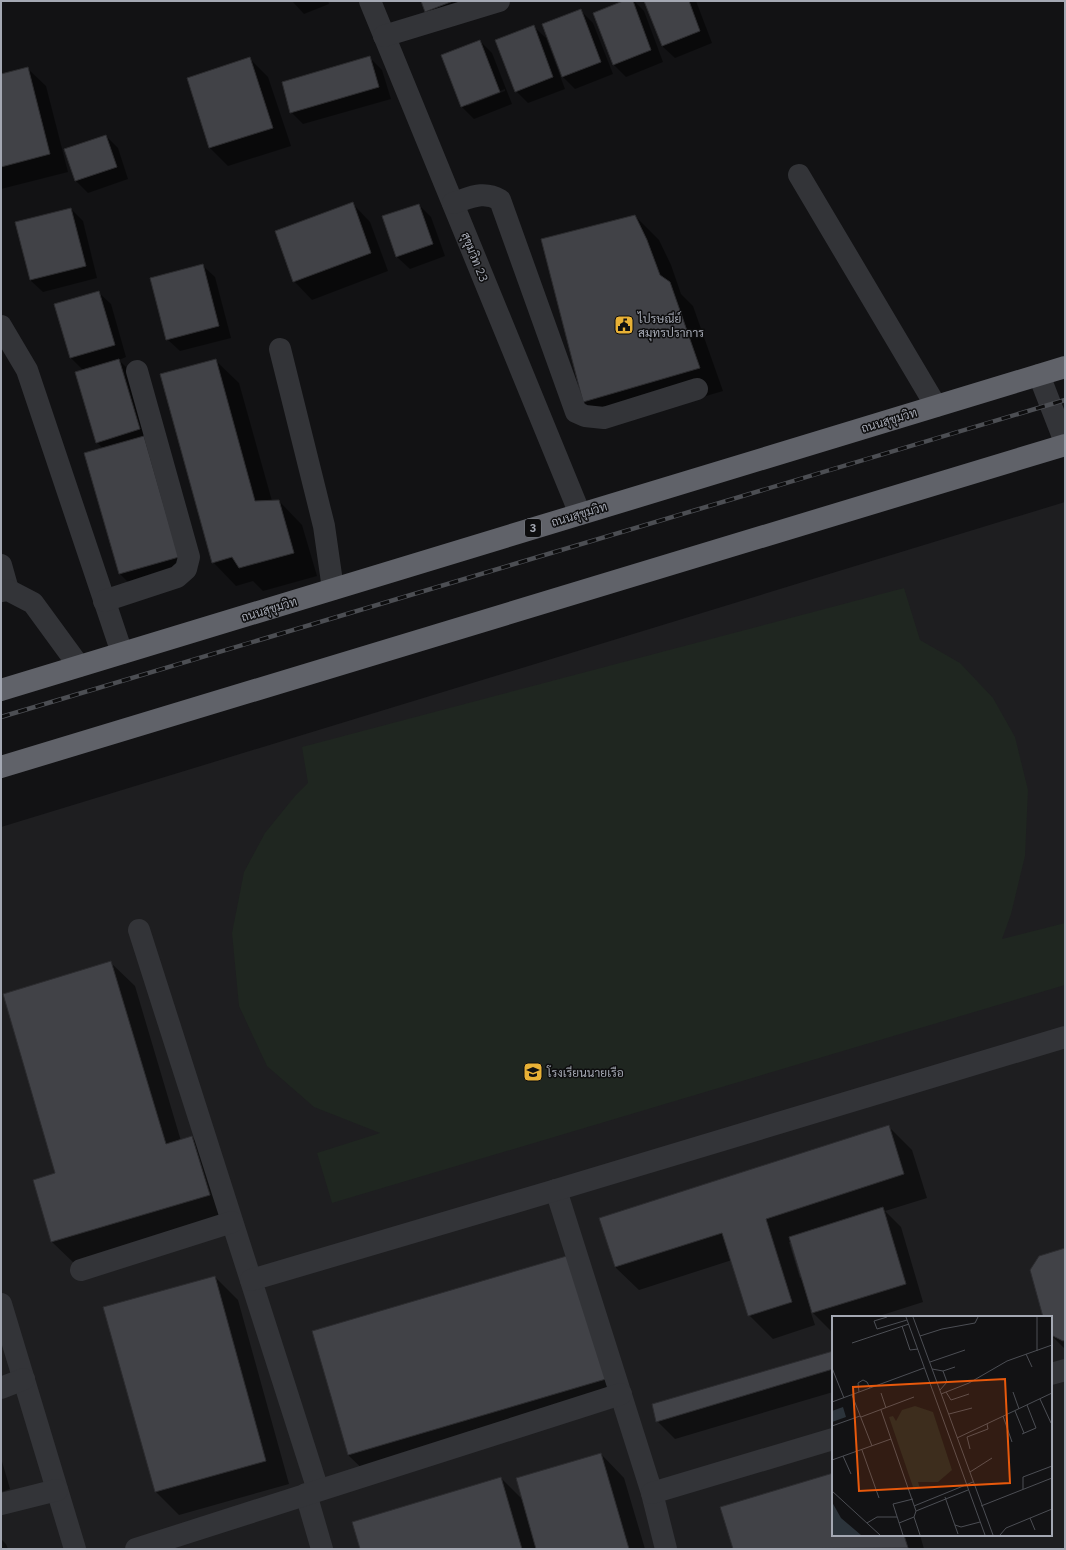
<svg xmlns="http://www.w3.org/2000/svg" width="1066" height="1550" font-family="'IBM Plex Sans',Sarabun,sans-serif">
<style>
.built{fill:#1e1e20;fill-rule:evenodd}
.green{fill:#1f2620}
.shadow{fill:#0007;fill-rule:evenodd}
.building{fill:#414247;stroke:#2c2c2f}
.lines{fill:none;stroke-linecap:round;stroke-linejoin:round}
.minor{stroke:#333438;stroke-width:22}
.highway{stroke:#606269;stroke-width:22}
.rail-casing{stroke:#4c4e53;stroke-width:4.5}
.rail{stroke:#0d0d0e;stroke-width:3;stroke-dasharray:9;stroke-linecap:butt}
.labels{text-anchor:middle;dominant-baseline:central;stroke-width:3;stroke-linejoin:round;paint-order:stroke}
.shield{fill:#0d0d0e;stroke:#777a82;stroke-width:1}
.shield-label{font-size:11px;font-weight:bold;fill:#a4a8b3}
.street-label{font-size:12px;fill:#a4a8b3;stroke:#0d0d0e}
.poi-label{font-size:12px;fill:#a4a8b3;stroke:#0d0d0e;text-anchor:start}
.inset-road{fill:none;stroke:#4c4e54;stroke-width:1}
.view{fill:#e8590c;fill-opacity:0.15;stroke:#e8590c;stroke-width:2}
.inset-edge{fill:none;stroke:#a4a8b3;stroke-width:2}
</style>
<rect width="100%" height="100%" fill="#121214"/>
<path class="built" d="M1065 502V1549H1V827ZM833 1317H1051V1535H833Z"/>
<path class="green" d="M904 588 920 640 960 663 993 698 1015 737 1028 790 1025 856 1011 914 1002 939 1065 923V985L332 1203 317 1153 380 1133 314 1107 267 1066 239 1006 232 933 244 872 265 833 295 796 308 783 302 747Z"/>
<g class="shadow">
<path d="M292 1H328L329 4 304 14Z"/>
<path d="M422 1H473L438 24 426 11Z"/>
<path d="M625 1H634L644 11 663 62 626 77 614 65Z"/>
<path d="M645 1H696L712 43 675 58 662 46Z"/>
<path d="M581 11 593 23 613 74 575 89 563 77 543 25Z"/>
<path d="M533 26 546 38 565 89 528 103 516 91Z"/>
<path d="M480 41 492 53 512 104 474 119 462 107 443 55ZM505 89V91L467 106V104Z"/>
<path d="M370 58 382 70 391 99 303 124 291 112Z"/>
<path d="M250 59 268 77 291 146 228 166 210 148 188 78Z"/>
<path d="M27 68 46 86 68 172 1 189V75Z"/>
<path d="M106 136 118 148 128 179 88 193 76 181 65 150Z"/>
<path d="M352 203 370 222 388 271 312 300 294 281Z"/>
<path d="M419 205 431 217 445 256 410 269 397 257 383 217Z"/>
<path d="M71 209 83 221 97 278 43 292 30 280Z"/>
<path d="M635 216 659 240 671 265 681 294 693 306 723 391 608 425 584 402 543 240Z"/>
<path d="M202 265 215 277 231 338 180 351 167 339Z"/>
<path d="M98 292 111 304 126 357 119 360 131 372 162 455 196 575 138 592 120 574 86 454 103 449 97 442 83 370 71 358 55 305Z"/>
<path d="M215 360 239 383 272 501H279L302 525 317 576 263 591 253 581 236 586 213 562Z"/>
<path d="M111 963 135 986 181 1141 192 1137 215 1161 233 1219 76 1265 52 1242 34 1181 57 1174Z"/>
<path d="M889 1127 912 1150 927 1198 885 1211 901 1227 923 1302 876 1317H833V1330L831 1331 810 1310 815 1325 773 1339 749 1315 732 1260 639 1290 615 1267 600 1219ZM789 1242H791L802 1277 800 1278Z"/>
<path d="M1065 1249V1349L1051 1335V1317H1044Z"/>
<path d="M570 1257 629 1403 372 1478 348 1455Z"/>
<path d="M215 1277 238 1300 289 1484 179 1515 156 1492 105 1308Z"/>
<path d="M833 1352V1392L675 1439 657 1421Z"/>
<path d="M601 1454 624 1478 645 1549H361L501 1478 524 1501Z"/>
<path d="M1 1458 10 1489 1 1492Z"/>
<path d="M833 1474V1535H920L924 1549H734L721 1508Z"/>
<path d="M1 1539 6 1544 8 1549H1Z"/>
</g>
<g class="building">
<path d="M421 1H453L425 12Z"/>
<path d="M623 1H633L651 50 613 65 593 13Z"/>
<path d="M644 1H689L700 31 662 46Z"/>
<path d="M581 9 601 62 562 77 542 24Z"/>
<path d="M534 25 553 77 515 92 495 40Z"/>
<path d="M480 40 500 92 461 107 441 55Z"/>
<path d="M370 56 379 87 290 113 282 82Z"/>
<path d="M250 57 273 128 209 148 187 78Z"/>
<path d="M28 67 50 154 1 167V74Z"/>
<path d="M106 135 117 167 75 181 64 149Z"/>
<path d="M353 202 371 253 293 282 275 231Z"/>
<path d="M419 204 433 244 396 257 382 216Z"/>
<path d="M71 208 86 266 30 280 15 222Z"/>
<path d="M635 215 647 240 660 275 670 282 700 368 583 402 541 239Z"/>
<path d="M203 264 219 326 166 340 150 278Z"/>
<path d="M99 291 115 345 70 358 54 304Z"/>
<path d="M119 359 140 429 96 443 75 372Z"/>
<path d="M216 359 255 501 279 500 294 553 239 568 232 557 212 563 160 374Z"/>
<path d="M144 436 179 557 119 574 84 453Z"/>
<path d="M111 961 166 1144 192 1136 210 1195 51 1242 33 1180 55 1173 3 994Z"/>
<path d="M889 1125 904 1174 766 1219 792 1302 748 1316 722 1233 615 1267 599 1218Z"/>
<path d="M883 1207 906 1284 812 1313 789 1237Z"/>
<path d="M1065 1248V1340L1063 1341 1051 1335V1317H1043L1030 1270 1039 1256Z"/>
<path d="M570 1255 606 1379 348 1455 312 1331Z"/>
<path d="M215 1276 266 1461 155 1492 103 1307Z"/>
<path d="M833 1351V1369L656 1422 652 1404Z"/>
<path d="M601 1453 629 1549H536L516 1478Z"/>
<path d="M833 1473V1535H904L908 1548 733 1549 720 1507Z"/>
<path d="M501 1477 522 1549H360L352 1522Z"/>
</g>
<g class="lines">
<g class="minor">
<path d="M370 1 580 514"/>
<path d="M384 36 499 1"/>
<path d="M799 175 936 406"/>
<path d="M453 203C470 198 483 190 500 200L576 412 585 416 604 418 697 389"/>
<path d="M1 326 27 370 122 653"/>
<path d="M280 349 324 526 333 589"/>
<path d="M1039 375 1065 442"/>
<path d="M1 565 8 590"/>
<path d="M1 591 8 590 33 603 79 666"/>
<path d="M104 601 177 577 186 569 189 557 137 371"/>
<path d="M139 930 318 1490"/>
<path d="M556 1190 652 1493 666 1549"/>
<path d="M81 1270 232 1222"/>
<path d="M251 1280 556 1190 1065 1037"/>
<path d="M1 1304 75 1549"/>
<path d="M1051 1374 1065 1370"/>
<path d="M1 1388 24 1379"/>
<path d="M652 1493 833 1439"/>
<path d="M306 1494 322 1549"/>
<path d="M1 1504 57 1490"/>
<path d="M136 1549 621 1394"/>
</g>
<g class="highway">
<path d="M1 690 1065 367"/>
<path d="M1 767 1065 445"/>
</g>
<g class="rail-casing">
<path id="rail" d="M1 717 1065 400"/>
</g>
<use href="#rail" class="rail"/>
</g>
<defs>
<g id="civic-square" transform="scale(1)"><rect x="-9" y="-9" width="18" height="18" rx="4" fill="#e8b136" stroke="#0d0d0e"/><path d="M-.6-6.5H3V-4.5H.6V-3L4-1V1h2V6H-6V1h2V-1L-.6-3ZM-1.2 2.5V6h2.4V2.5Z" fill="#111"/></g>
<g id="university-square" transform="scale(1)"><rect x="-9" y="-9" width="18" height="18" rx="4" fill="#e8b136" stroke="#0d0d0e"/><path d="M0-5L7-2L0 1L-7-2ZM-4 1L0 2.5L4 1V4Q0 6-4 4Z" fill="#111"/></g>
</defs>
<g fill-rule="evenodd">
<use href="#civic-square" x="624" y="325"/>
<use href="#university-square" x="533" y="1072"/>
</g>
<g class="labels">
<rect class="shield" x="525" y="519" width="16" height="18" rx="3"/>
<g class="shield-label">
<text x="533" y="528">3</text>
</g>
<g class="street-label">
<text transform="translate(475 257) rotate(68)">สุขุมวิท 23</text>
<text transform="translate(889 420) rotate(-17)">ถนนสุขุมวิท</text>
<text transform="translate(579 514) rotate(-17)">ถนนสุขุมวิท</text>
<text transform="translate(269 609) rotate(-17)">ถนนสุขุมวิท</text>
</g>
<g class="poi-label">
<text x="638" y="318">ไปรษณีย์<tspan x="638" dy="14">สมุทรปราการ</tspan></text>
<text x="547" y="1072">โรงเรียนนายเรือ</text>
</g>
</g>
<g transform="translate(832 1316)">
<rect width="220" height="220" fill="#121214"/>
<path d="M83 90 101 96 120 154 106 166H86L88 172 82 174 57 101 61 100 64 105 70 94Z" fill="#1f2620"/>
<path d="M11 91 14 101 0 106V95ZM0 186 9 202 29 219H0Z" fill="#2c343b"/>
<path class="inset-road" d="M55 1 42 5 45 13 75 4M74 1 153 219M81 1 161 219M70 10 78 34 86 33M88 20 110 13 143 7 146 1M20 27 77 8M205 35V1M194 38 200 51M98 46 133 34M0 52 12 82M100 53 111 55 115 66 108 74M111 55 123 51M27 76 26 67 31 64 35 66 38 72M114 76 119 84 137 78M181 76 187 93M49 77 54 92M109 78 137 67 175 45 220 29M20 79 40 130M208 83 219 107M0 86 92 52M49 94 84 195 82 201 67 207M183 95 192 117M117 98 140 92M171 100 180 126M29 101 82 81M0 110 28 100M190 118 204 112 195 89M125 122 220 77M138 133 135 121 156 113 155 108M30 134 47 182M11 140 19 158M0 144 59 123M138 156 160 142M191 173V161L220 150M0 175 48 219M113 181 126 218M82 190 141 166M149 190 220 162M84 195 136 174M82 201 88 219M198 202 203 214M35 207 45 201H65M123 209 129 211 148 206M71 219 61 188 81 183M168 219 174 212 220 193"/>
<path class="view" d="M173 63 178 167 27 175 21 71Z"/>
<rect width="220" height="220" class="inset-edge"/>
</g>
<rect width="1066" height="1550" fill="none" stroke="#a4a8b3" stroke-width="4"/>
</svg>
